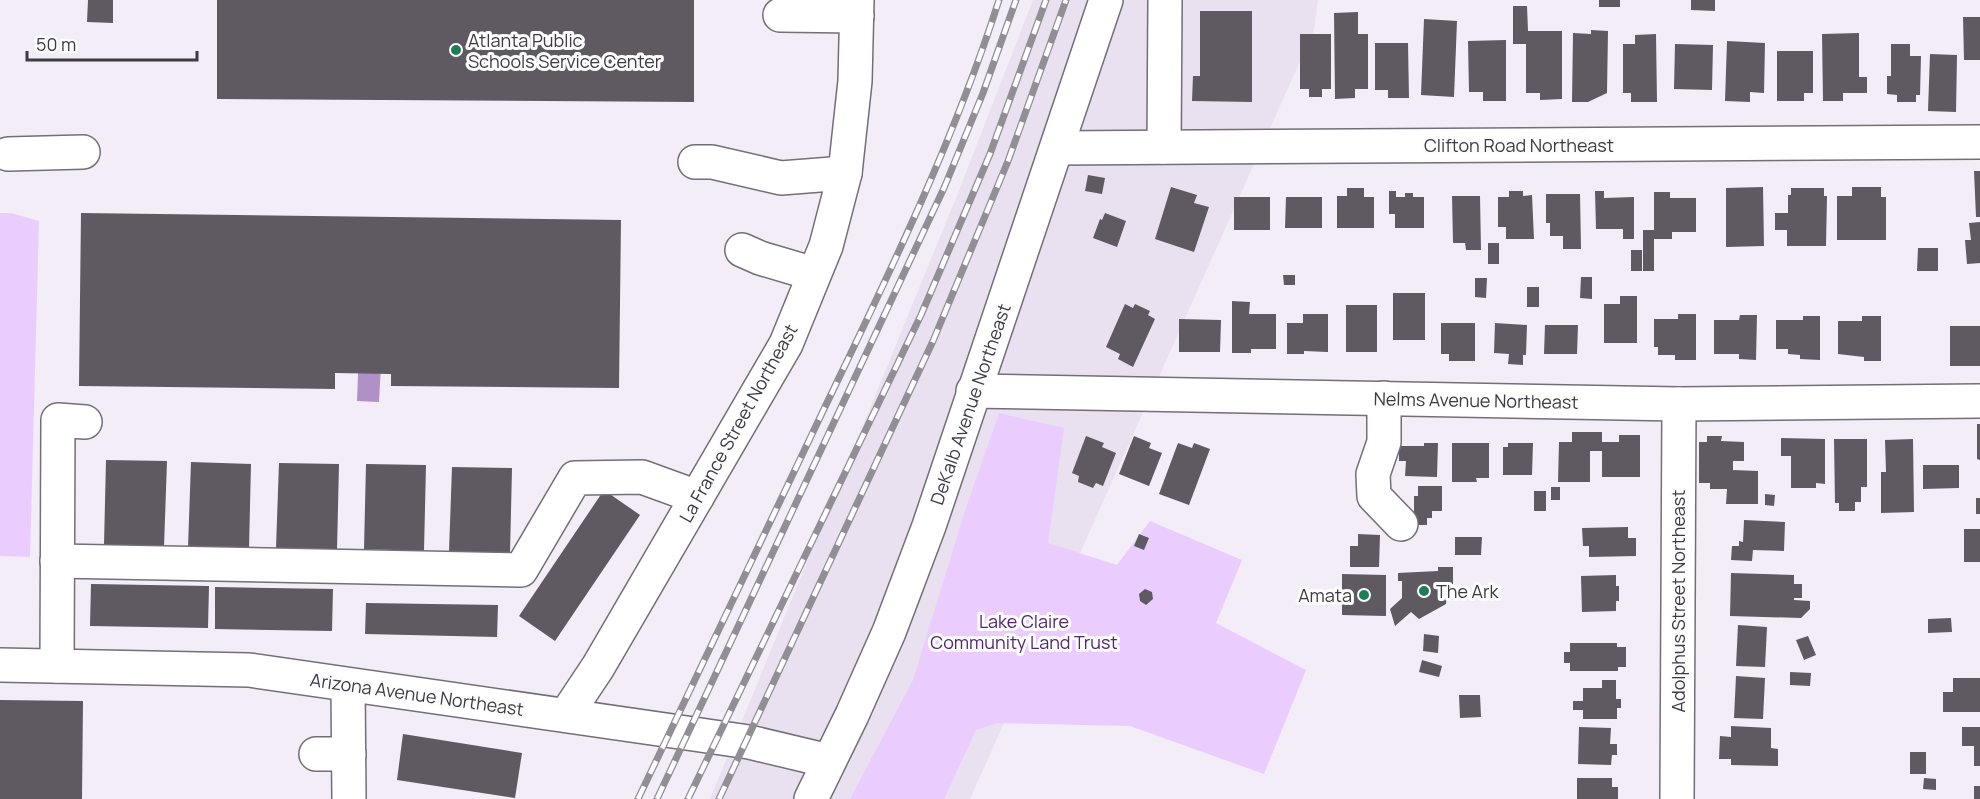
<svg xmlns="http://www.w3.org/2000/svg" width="1980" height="799" font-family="Manrope,sans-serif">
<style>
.built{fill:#e9e0f0}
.green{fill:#eacdfe}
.water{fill:#b190c8}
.building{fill:#5f5962}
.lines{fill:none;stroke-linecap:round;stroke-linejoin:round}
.minor-casing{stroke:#736e77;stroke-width:36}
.major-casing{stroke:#736e77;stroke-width:36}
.minor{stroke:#fff;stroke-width:33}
.major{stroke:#fff;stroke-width:33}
.rail-casing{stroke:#928e95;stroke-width:7}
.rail{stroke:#fdfcfe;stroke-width:4.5;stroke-dasharray:14;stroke-linecap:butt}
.poi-dot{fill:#1d7e56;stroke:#fdfcfe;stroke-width:2}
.labels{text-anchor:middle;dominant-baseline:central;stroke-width:6;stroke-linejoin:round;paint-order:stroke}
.poi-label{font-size:18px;fill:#3d3b3f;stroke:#fdfcfe;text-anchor:start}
.street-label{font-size:18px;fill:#3d3b3f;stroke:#fdfcfe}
.park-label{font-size:18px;fill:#51276a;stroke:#fdfcfe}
</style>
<rect width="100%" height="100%" fill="#f3edf8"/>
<path class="built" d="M1033 0H1318L1314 30 970 799H710L958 193Z"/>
<g class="green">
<path d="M0 213H11L39 221 30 557 0 556Z"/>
<path d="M999 413 1064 428 1048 543 1117 565 1150 521 1242 560 1216 623 1306 670 1264 774 1130 726 997 723 976 730 944 799H850L913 680 965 511Z"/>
</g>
<path class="water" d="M359 347H382L379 402 357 401Z"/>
<g class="building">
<path d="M88 0H113V23L87 22Z"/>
<path d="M217 0H694V102L217 99Z"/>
<rect x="1599" y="0" width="21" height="7"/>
<path d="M1691 0H1715V11L1691 10Z"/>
<path d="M1513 6H1527L1528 31H1562V99L1540 100V93H1526V44H1513Z"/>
<path d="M1200 11H1252V102L1192 101 1193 76H1200Z"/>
<path d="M1358 12V34H1368V89H1355V98L1335 99 1334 13Z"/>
<path d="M1963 17H1980V60H1964Z"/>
<path d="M1424 19 1457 21 1454 97 1421 95Z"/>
<path d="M1591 30 1608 31 1607 93 1588 102H1572L1573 33 1591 34Z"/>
<path d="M1859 33V77H1867V93H1843V101H1823L1822 34Z"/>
<path d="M1300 34H1331V89H1322V97H1309V89H1300Z"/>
<path d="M1656 34 1657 102H1631V93H1623V44H1635V35Z"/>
<path d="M1506 40V101H1483V92H1469L1468 41Z"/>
<path d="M1727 41 1765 43 1764 93 1750 92V102L1725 101Z"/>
<path d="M1375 43H1408L1409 98H1388V90H1375Z"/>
<path d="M1675 44 1713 45 1712 90 1674 89Z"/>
<path d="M1891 44H1910V56H1921L1920 95H1916V102H1897V95L1887 94V76H1891Z"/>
<path d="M1777 51H1813V93H1804V101H1777Z"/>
<path d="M1930 54 1957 55 1956 112 1928 111Z"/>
<path d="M1974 171H1980V217H1976Z"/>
<path d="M1088 175 1105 178 1102 194 1085 191Z"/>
<path d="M1171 187 1197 195 1194 203 1209 207 1194 252 1155 239Z"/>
<path d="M1763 187 1764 246 1726 247V188Z"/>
<path d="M1852 187H1881V197H1886V240H1837V196H1852Z"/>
<path d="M1347 188H1364V197H1374V228H1337V196H1347Z"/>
<path d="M1791 188H1824V196H1827L1826 246H1787V230H1775V213H1788V195H1791Z"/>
<path d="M1389 191H1396V197H1405V193H1413V197H1424V228H1395V214H1389Z"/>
<path d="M1509 191H1523V196L1532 195 1534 239H1506V227H1498V197H1509Z"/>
<path d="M1595 191H1604V198L1634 197V239H1623V229H1596Z"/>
<path d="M1654 192H1670V198H1696V232H1672V239H1654V271H1643V230H1654Z"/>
<path d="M1546 194H1580L1581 249H1563V236H1550V223H1546Z"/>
<path d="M1452 196H1480L1481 250H1466L1465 243H1453Z"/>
<rect x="1234" y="197" width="36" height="33"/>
<path d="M1286 197H1322V228H1285Z"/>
<path d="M81 213 621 220 619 388 391 386V374L335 373V389L79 386Z"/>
<path d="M1105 213 1126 221 1117 247 1093 238 1100 219 1102 220Z"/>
<path d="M1980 222V263L1967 264 1965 240H1971L1969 223Z"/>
<rect x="1488" y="243" width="11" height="21"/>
<path d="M1918 248H1938V271H1917Z"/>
<rect x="1631" y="250" width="11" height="21"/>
<path d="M1283 275H1295V285H1284Z"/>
<path d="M1581 277H1592V299L1580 298Z"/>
<path d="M1475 278H1487L1486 298 1475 297Z"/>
<rect x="1527" y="287" width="12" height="20"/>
<rect x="1393" y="293" width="32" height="47"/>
<path d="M1620 296H1637V343H1604V304H1620Z"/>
<path d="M1232 301 1250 302 1249 314H1276V349H1251V353H1232Z"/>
<path d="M1125 304 1133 308 1135 304 1150 311 1148 315 1155 319 1133 367 1118 359 1120 354 1106 347Z"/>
<rect x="1346" y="305" width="31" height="47"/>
<path d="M1303 314H1328V352L1304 351V354H1287V323H1303Z"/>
<path d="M1678 314H1696V360H1675V355H1658V347H1654V319H1678Z"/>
<path d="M1740 315H1757L1756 360 1739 359V354H1714V320H1739Z"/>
<path d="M1803 316H1820V360L1800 359V355L1788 354V349H1776V320H1803Z"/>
<path d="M1862 316H1881V361H1864V357L1838 354V321H1862Z"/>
<path d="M1179 319 1221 320 1220 352H1179Z"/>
<path d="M1441 323H1475V361H1449V354H1441Z"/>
<path d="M1495 323 1527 325 1526 355H1523V365L1508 364 1509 354 1494 353Z"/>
<path d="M1545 325H1578L1577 354H1544Z"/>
<rect x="1950" y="326" width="30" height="40"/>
<path d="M1977 424H1980V460L1977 459Z"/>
<path d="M1572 432H1602V442H1619V435H1640V477H1602V451H1590V482H1558L1559 442H1572Z"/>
<path d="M1086 436 1104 443 1102 447 1116 453 1103 486 1096 483 1093 488 1078 482 1079 476 1072 473Z"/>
<path d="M1134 436 1151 443 1149 448 1162 453 1149 486 1119 474Z"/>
<path d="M1707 436H1722L1721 441 1744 442V461H1733V470L1758 471V504H1726L1727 489H1710V483H1699V442H1707Z"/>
<path d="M1781 438 1825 439V484L1816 483V488H1791V456H1781Z"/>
<path d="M1834 439H1867V487H1861V502H1855V511H1839V503H1835Z"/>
<path d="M1913 439 1914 512 1881 513V472H1886L1885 440Z"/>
<path d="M1178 443 1192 448 1194 443 1210 449 1189 505 1159 494Z"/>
<path d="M1424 443H1438L1437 477 1405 476 1406 461H1399V446H1424Z"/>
<path d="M1452 443H1489V478H1476L1477 482H1452Z"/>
<path d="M1508 443H1533L1532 475H1503V447H1508Z"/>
<path d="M106 460 167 461 164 547 104 545Z"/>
<path d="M191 462 251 464 249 549 188 548Z"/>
<path d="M279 463 339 464 337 550 276 548Z"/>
<path d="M366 464 426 465 424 551 364 549Z"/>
<path d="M1923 465H1959V488L1923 489Z"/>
<path d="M452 467 512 468 510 554 449 552Z"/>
<path d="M1418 486H1442V511H1432V518H1427V525H1414V496H1418Z"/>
<rect x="1551" y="487" width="9" height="13"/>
<path d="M604 490 640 515 555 641 519 616Z"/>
<rect x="1534" y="491" width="12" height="20"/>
<path d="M1765 494 1775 495 1774 506 1765 505Z"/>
<rect x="1976" y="498" width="4" height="16"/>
<path d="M1744 520 1785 522 1784 551 1753 550 1752 561 1731 560 1732 546H1739V541L1743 542Z"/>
<path d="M1628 527V538H1636V556L1589 557V546H1583L1582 528Z"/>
<rect x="1964" y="529" width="16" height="33"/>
<path d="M1139 534 1149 538 1144 550 1134 546Z"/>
<path d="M1358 534 1380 535 1379 567H1350V546H1358Z"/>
<path d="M1455 537H1482L1481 555H1455Z"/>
<path d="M1438 567H1453V584H1448L1446 604 1419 619 1411 612 1395 626 1390 609 1402 598V581H1398V573L1438 571Z"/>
<path d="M1731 573 1794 575V584H1802V598H1794V600L1810 601V609L1801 618 1730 616Z"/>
<path d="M1342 574 1386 575V616L1342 615Z"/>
<path d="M1616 575V586H1619V601H1616V611L1582 612 1581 576Z"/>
<path d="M91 584 209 586 208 628 90 626Z"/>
<path d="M215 587 333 589 332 631 215 629Z"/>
<path d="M1145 589 1152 592 1153 599 1146 605 1140 601 1139 594Z"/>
<path d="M366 603 498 605 497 637 365 634Z"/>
<path d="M1951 618 1952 632 1928 633V619Z"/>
<path d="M1738 625 1767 627 1765 667 1736 666Z"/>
<path d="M1424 634 1439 636 1438 653 1423 651Z"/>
<path d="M1808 636 1816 655 1804 660 1796 640Z"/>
<path d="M1570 643H1617V647H1626V667H1618V671H1570V663H1564V652H1570Z"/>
<path d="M1422 660 1442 666 1439 677 1419 672Z"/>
<path d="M1790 672 1811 673 1810 686 1790 685Z"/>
<path d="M1736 676 1765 678 1763 719 1734 718Z"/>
<path d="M1953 678H1980V712H1943V692H1953Z"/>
<path d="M1602 680H1616V699H1621V708H1617V719H1583V710H1573V701H1583V688H1602Z"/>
<path d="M1459 695H1480L1481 717 1460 718Z"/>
<path d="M0 700 83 701 82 799H0Z"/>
<path d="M1731 726 1771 728V748L1778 749V766L1731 765V759H1719L1720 736 1731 737Z"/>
<path d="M1579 727 1611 728 1610 744H1617V755H1612L1611 765 1578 764Z"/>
<path d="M1962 727H1980V766H1974V746H1962Z"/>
<path d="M403 734 522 753 515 798 397 780Z"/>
<rect x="1910" y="752" width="16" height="22"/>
<path d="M1577 778H1612V787H1618V799H1577Z"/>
<path d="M1924 778 1936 779V790L1923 789Z"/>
<rect x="1974" y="786" width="6" height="13"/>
</g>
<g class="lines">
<g class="minor-casing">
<g id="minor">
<path d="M780 15 857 16"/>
<path d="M1164 147 1165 0"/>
<path d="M1057 148 1980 142"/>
<path d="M8 154 83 152"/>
<path d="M695 162H712L781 178 845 173"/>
<path d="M742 250 760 258 814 274"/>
<path d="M973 391 1679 404 1980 401"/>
<path d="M1384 398V442L1373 474 1374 496 1401 524"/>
<path d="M57 561 521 570 575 478 642 477 697 497"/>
<path d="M0 665 249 670 749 742 829 761"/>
<path d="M57 666 58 420 85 422"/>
<path d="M348 686 349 799"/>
<path d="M566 715 598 667 786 344 826 246 845 173 855 81 857 0"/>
<path d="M316 754H349"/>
<path d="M1677 799 1679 404"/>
</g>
</g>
<g class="major-casing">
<path id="major" d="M811 799 852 715 889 632 929 526 1106 0"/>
</g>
<use href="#minor" class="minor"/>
<use href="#major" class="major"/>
<g class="rail-casing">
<g id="rail">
<path d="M638 799C700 669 762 539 824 409 888 276 954 141 999 0"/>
<path d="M657 799 944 188 983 93 1016 0"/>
<path d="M688 799 921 315 990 154 1046 0"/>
<path d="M719 799 933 341 1008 161 1066 0"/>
</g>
</g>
<use href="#rail" class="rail"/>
</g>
<g class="poi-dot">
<circle cx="456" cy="50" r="6"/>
<circle cx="1424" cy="591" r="6"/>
<circle cx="1364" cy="595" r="6"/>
</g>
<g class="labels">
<g class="poi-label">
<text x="468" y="40">Atlanta Public<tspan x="468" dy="21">Schools Service Center</tspan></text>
<text x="1436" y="591">The Ark</text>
<text x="1352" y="595" text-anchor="end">Amata</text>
</g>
<g class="street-label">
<text x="1519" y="145">Clifton Road Northeast</text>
<text transform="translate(1476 400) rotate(1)">Nelms Avenue Northeast</text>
<text transform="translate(970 404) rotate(-71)">DeKalb Avenue Northeast</text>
<text transform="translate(738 423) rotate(-61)">La France Street Northeast</text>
<text transform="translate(1678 601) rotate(-90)">Adolphus Street Northeast</text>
<text transform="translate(417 694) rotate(8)">Arizona Avenue Northeast</text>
</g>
<g class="park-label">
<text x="1024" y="621">Lake Claire<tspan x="1024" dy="21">Community Land Trust</tspan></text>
</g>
</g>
<path d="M27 51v9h170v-9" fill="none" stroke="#3d3b3f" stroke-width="3"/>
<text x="36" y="51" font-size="18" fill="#3d3b3f" stroke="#fdfcfe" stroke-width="4.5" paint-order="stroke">50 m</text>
</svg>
